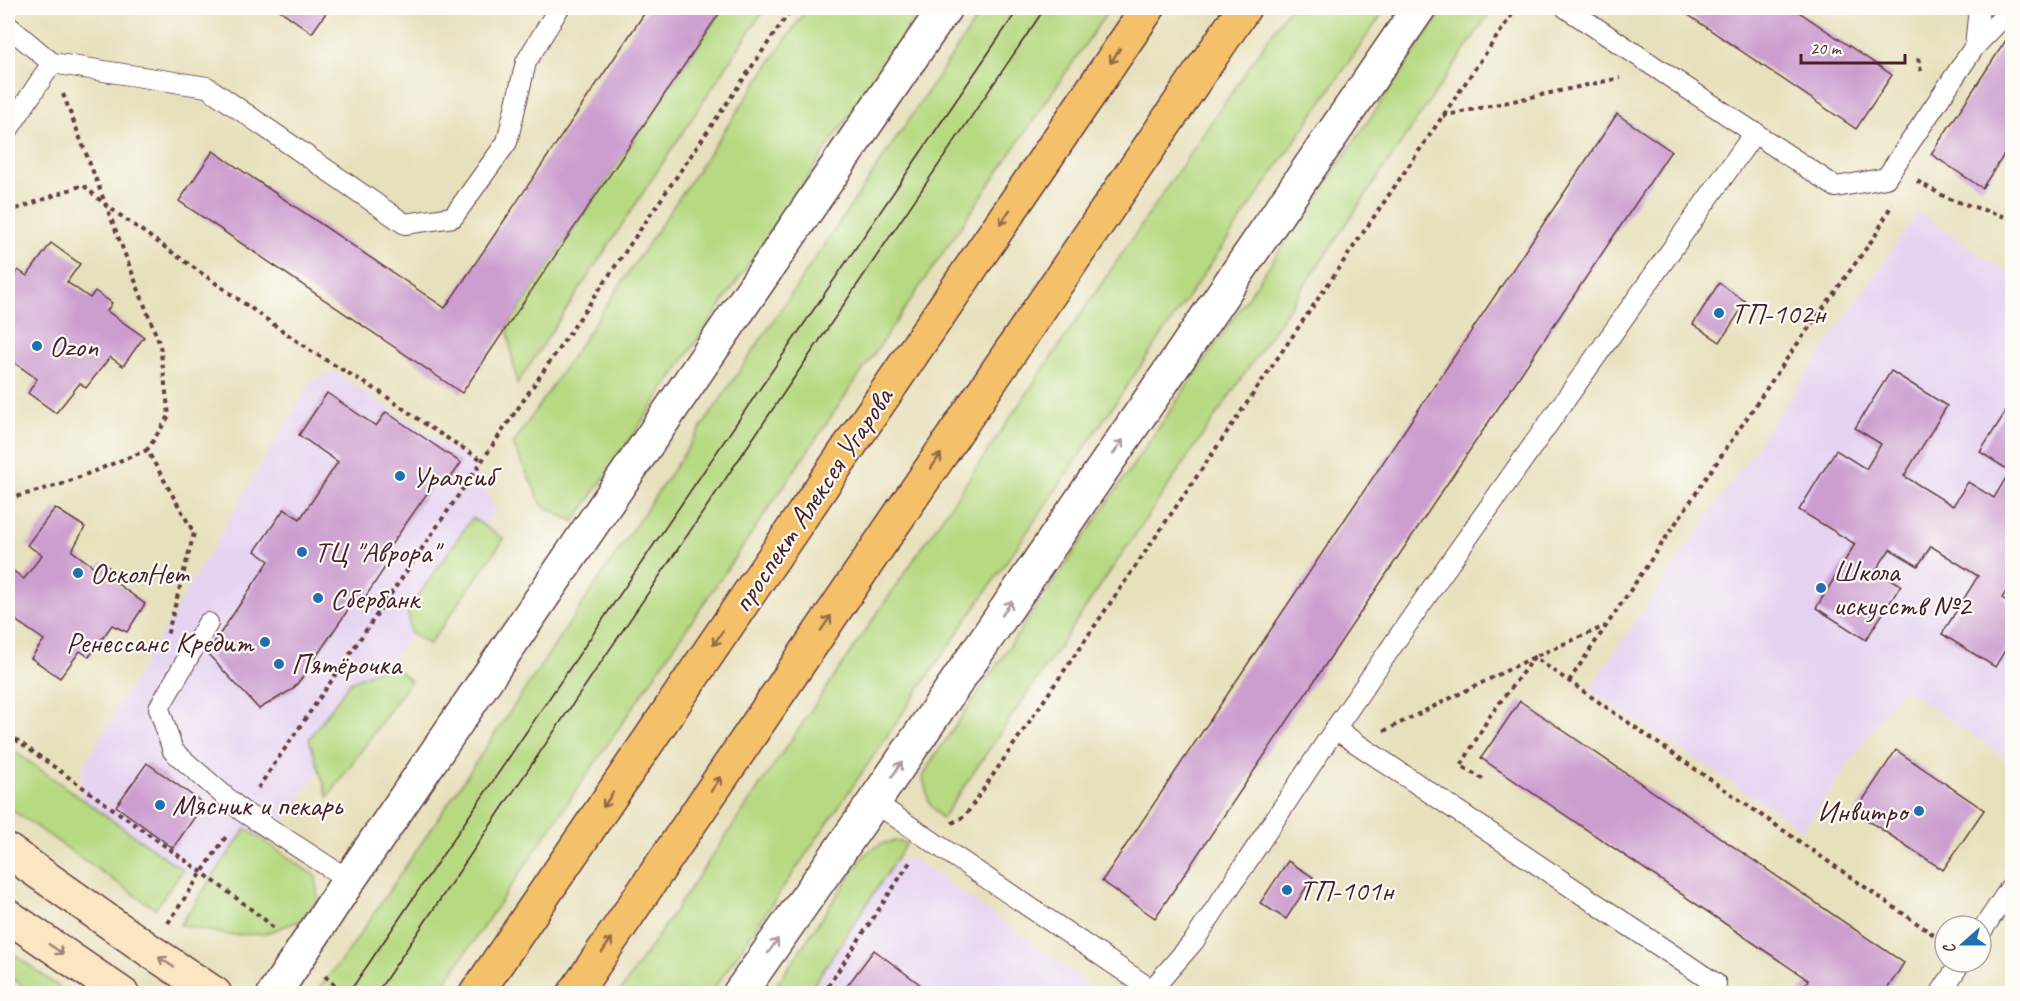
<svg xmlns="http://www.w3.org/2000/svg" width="2020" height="1001" font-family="Caveat,sans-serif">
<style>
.built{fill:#e5d3f1}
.green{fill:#b6d981;stroke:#807c56;stroke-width:1.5}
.building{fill:#cc9ecf}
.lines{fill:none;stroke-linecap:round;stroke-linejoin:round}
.service-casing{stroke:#623c41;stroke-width:22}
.minor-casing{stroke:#623c41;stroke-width:36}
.secondary-casing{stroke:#623c41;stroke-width:36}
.primary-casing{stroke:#623c41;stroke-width:36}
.path{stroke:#623c41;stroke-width:4;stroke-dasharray:4.5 4.5;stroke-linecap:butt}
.service{stroke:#fff;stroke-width:20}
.minor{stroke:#fff;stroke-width:33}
.secondary{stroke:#fbe6c3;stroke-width:33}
.primary{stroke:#f4c16a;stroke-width:33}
.tram{stroke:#4a1f2b;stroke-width:1.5}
.oneway{stroke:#966847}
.oneway2{stroke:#ae9aa0}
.oneway3{stroke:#a28277}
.poi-dot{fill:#1f6fb2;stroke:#fdfcf7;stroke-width:2}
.labels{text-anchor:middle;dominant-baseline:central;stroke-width:4.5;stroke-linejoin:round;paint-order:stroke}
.poi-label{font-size:30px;fill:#4a1f2b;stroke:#fdfcf7;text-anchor:start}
.street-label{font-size:30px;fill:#4a1f2b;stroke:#fdfcf7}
</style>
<rect width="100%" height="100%" fill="#fdfcf7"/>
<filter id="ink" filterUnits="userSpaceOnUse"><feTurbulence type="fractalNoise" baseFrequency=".0167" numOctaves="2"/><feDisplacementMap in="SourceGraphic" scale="12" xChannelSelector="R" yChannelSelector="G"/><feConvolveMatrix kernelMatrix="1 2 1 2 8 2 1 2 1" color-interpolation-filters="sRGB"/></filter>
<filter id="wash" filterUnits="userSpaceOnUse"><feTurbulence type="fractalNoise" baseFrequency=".008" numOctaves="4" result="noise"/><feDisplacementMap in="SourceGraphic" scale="24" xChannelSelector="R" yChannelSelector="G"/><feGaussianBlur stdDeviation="1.35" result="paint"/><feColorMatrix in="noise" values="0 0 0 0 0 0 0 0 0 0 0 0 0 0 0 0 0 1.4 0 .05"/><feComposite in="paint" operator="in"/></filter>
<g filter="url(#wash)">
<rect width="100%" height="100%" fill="#e7e0bc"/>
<g class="built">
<path d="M1918 212 2012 276V762L1902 688 1803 830 1589 689Z"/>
<path d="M334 372 471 461 496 510 246 876 171 875 80 813 82 768 311 381Z"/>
<path d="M914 859 1082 978 1090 993 794 994 881 862Z"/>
</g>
<g class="green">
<path d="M723 8H765L517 384 507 327Z"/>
<path d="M807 8H922L574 522 542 505 513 444Z"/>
<path d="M984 8H1110L438 993H315L348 952Z"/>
<path d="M1289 8H1386L711 993H619Z"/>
<path d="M1445 8H1493L942 819 929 803 923 777 930 763Z"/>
<path d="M472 518 504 539 429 645 410 632 408 610Z"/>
<path d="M390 664 411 681 328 797 309 739 350 682Z"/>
<path d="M8 747 183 870 155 909 8 807Z"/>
<path d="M246 828 316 877 318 901 299 921 263 934 229 935 180 925Z"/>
<path d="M894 841 907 843 808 993H771L865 854 880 844Z"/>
<path d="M8 950 67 993H32L8 975Z"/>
</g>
<g id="blocks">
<g class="building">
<path d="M277 8H325L328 10 312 33Z"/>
<path d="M648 8H723L462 393 179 201 213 151 445 308Z"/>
<path d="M1682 8H1793L1892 75 1856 129 1681 10Z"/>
<path d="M2012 31V143L1982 188 1931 154Z"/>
<path d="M1617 114 1671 151 1155 918 1102 881Z"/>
<path d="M51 243 80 264 67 282 90 298 95 291 112 303 107 311 144 337 123 366 110 357 86 388 80 383 56 413 28 393 37 379 8 358V284L18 270 27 276Z"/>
<path d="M1719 283 1746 302 1720 342 1693 324Z"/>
<path d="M1891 371 1947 406 1904 476 1953 506 1968 482 1994 498 2010 471 1980 452 2010 405 2012 406V582L2002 598 2012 605V639L1995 667 1942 634 1978 576 1931 546 1918 566 1890 549 1876 570 1901 585 1866 640 1816 608 1855 544 1799 510 1836 450 1866 469 1881 444 1855 428Z"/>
<path d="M327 393 376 426 386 412 461 463 446 485 437 479 384 555 390 560 360 605 354 601 301 679 293 689 259 709 207 653 269 561 255 551 284 509 300 519 338 462 299 435Z"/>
<path d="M55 508 85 527 72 551 97 569 102 562 119 575 115 582 145 604 127 632 112 625 89 657 80 651 60 678 31 658 44 640 15 620 12 624 8 620V567L24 579 42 555 27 545Z"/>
<path d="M1520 701 1904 963 1884 994H1799L1808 980 1481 758Z"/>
<path d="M1896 750 1984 810 1943 870 1855 812Z"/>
<path d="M147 763 204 804 173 848 116 806Z"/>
<path d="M1288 861 1313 877 1286 919 1260 903Z"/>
<path d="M874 950 933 994H841Z"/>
</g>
</g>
</g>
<g filter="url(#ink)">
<use href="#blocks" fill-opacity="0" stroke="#623c41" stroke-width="1.5"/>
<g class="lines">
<g class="service-casing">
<g id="service">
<path d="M1566 8 1836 187 1886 178 1975 46 2012 8"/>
<path d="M8 26 52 63"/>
<path d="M1975 46 1979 8"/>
<path d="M8 130 52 63 207 87 405 224 453 217 507 142 526 62 559 8"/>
<path d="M208 623 159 708 173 751 242 811 349 880"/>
<path d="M1335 729 1716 984 1709 994"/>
<path d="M874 802 1158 994"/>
<path d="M1981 932 2012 885"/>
<path d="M1148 994 1194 941 1335 729 1439 578 1755 132"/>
<path d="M1940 994 1961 962"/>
</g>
</g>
<g class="minor-casing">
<g id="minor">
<path d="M274 994 349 880 945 8"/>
<path d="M739 994 874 802 1419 8"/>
</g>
</g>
<g class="secondary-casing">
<g id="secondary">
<path d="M8 851 149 950 215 994"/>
<path d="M8 916 122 994"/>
</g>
</g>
<g class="primary-casing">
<g id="primary">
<path d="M476 994 1148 8"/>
<path d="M574 994 1244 8"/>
</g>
</g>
<g class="path">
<path d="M1918 58 1922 75"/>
<path d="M63 94 160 345 169 416 147 450 194 533 167 636"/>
<path d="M1443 116 1620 78"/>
<path d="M1917 181 1949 199 2012 219"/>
<path d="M8 212 83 185 107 206 314 353 377 390 431 428 482 460"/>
<path d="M8 499 62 484 147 450"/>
<path d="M1569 681 1788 357 1875 236 1892 204"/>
<path d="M1384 731 1534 657 1605 626"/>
<path d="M8 734 203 873 264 919 275 930"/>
<path d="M1483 779 1461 766 1489 717 1534 657 1944 942"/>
<path d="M258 788 792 8"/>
<path d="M952 823 965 816 1511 16 1512 8"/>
<path d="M168 923 227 835"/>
<path d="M325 976 345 994"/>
<path d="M823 994 912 859"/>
</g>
<use href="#service" class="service"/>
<use href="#minor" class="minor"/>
<use href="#secondary" class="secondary"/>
<use href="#primary" class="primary"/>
<g class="tram">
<path d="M348 994 1019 8"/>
<path d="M376 994 1045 8"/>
</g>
</g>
<defs><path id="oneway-shaft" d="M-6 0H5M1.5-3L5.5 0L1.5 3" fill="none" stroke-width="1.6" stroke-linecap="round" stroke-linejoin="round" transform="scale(1.5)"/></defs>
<g class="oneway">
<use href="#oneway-shaft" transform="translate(1115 56) rotate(124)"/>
<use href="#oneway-shaft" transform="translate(1005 217) rotate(124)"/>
<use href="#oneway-shaft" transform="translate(936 461) rotate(-56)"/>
<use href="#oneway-shaft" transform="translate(826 623) rotate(-56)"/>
<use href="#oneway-shaft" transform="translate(718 638) rotate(124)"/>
<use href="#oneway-shaft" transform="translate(716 784) rotate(-56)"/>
<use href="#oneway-shaft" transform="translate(608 800) rotate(124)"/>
<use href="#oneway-shaft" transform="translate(607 945) rotate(-56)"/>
</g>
<g class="oneway2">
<use href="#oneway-shaft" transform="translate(1118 447) rotate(-56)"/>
<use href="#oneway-shaft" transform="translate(1007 608) rotate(-56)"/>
<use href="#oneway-shaft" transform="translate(897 769) rotate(-56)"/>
<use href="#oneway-shaft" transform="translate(773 946) rotate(-55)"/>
</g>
<g class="oneway3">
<use href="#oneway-shaft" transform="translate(56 949) rotate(34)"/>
<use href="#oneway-shaft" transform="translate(166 962) rotate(-147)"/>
</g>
</g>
<g class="poi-dot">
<circle cx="1719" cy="313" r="6"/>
<circle cx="37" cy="346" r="6"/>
<circle cx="400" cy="476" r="6"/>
<circle cx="302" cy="552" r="6"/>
<circle cx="78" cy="573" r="6"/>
<circle cx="1821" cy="588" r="6"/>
<circle cx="318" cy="598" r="6"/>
<circle cx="265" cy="642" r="6"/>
<circle cx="279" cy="664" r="6"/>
<circle cx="160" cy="805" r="6"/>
<circle cx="1919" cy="811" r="6"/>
<circle cx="1287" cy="890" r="6"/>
</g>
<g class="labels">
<g class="poi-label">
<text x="1731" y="313">ТП-102н</text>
<text x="49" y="346">Ozon</text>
<text x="412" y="476">Уралсиб</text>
<text x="314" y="552">ТЦ "Аврора"</text>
<text x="1833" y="571">Школа<tspan x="1833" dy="34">искусств №2</tspan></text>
<text x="90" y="573">ОсколНет</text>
<text x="330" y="598">Сбербанк</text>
<text x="253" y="642" text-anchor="end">Ренессанс Кредит</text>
<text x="291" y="664">Пятёрочка</text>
<text x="172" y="805">Мясник и пекарь</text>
<text x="1907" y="811" text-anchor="end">Инвитро</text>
<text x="1299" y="890">ТП-101н</text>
</g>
<g class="street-label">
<text transform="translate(812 500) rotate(-56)">проспект Алексея Угарова</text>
</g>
</g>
<rect width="2020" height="1001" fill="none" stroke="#fdfcf7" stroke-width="30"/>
<g transform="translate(1963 944) rotate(249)"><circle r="28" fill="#fdfcf7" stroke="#b5a4a5" stroke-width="1.5"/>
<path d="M0-4.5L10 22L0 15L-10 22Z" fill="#1f6fb2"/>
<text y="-9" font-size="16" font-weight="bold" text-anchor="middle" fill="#4a1f2b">С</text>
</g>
<path d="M1801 54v9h104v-9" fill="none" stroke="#4a1f2b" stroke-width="3"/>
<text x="1810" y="54" font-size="18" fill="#4a1f2b" stroke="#fdfcf7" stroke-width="4.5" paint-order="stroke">20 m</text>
</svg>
